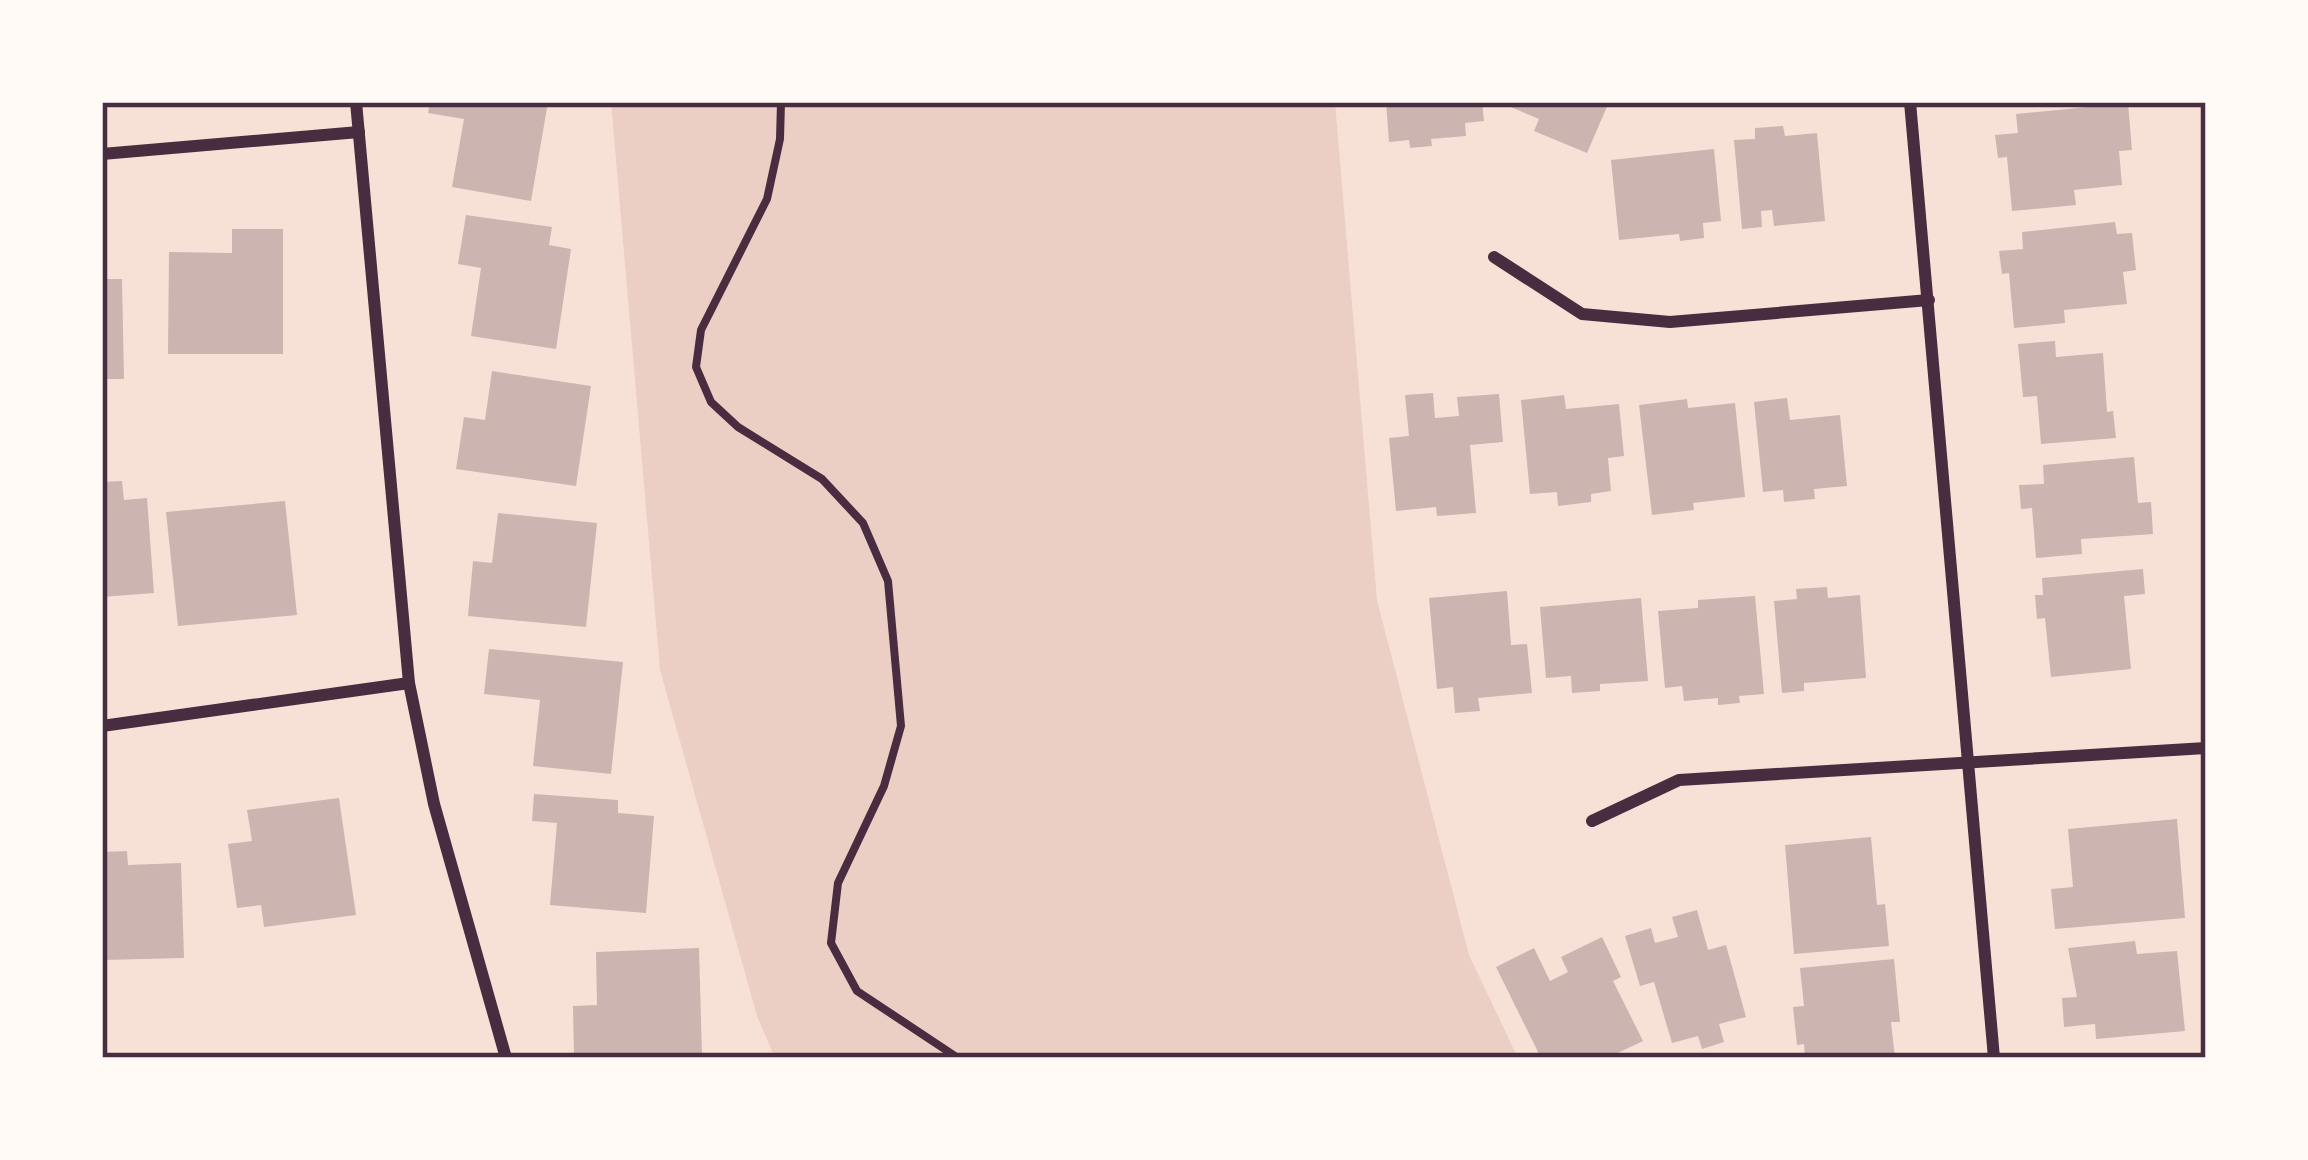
<svg xmlns="http://www.w3.org/2000/svg" width="2308" height="1160" font-family="'Roboto Condensed',sans-serif">
<style>
.green{fill:#ebcfc5}
.building{fill:#ccb4b1}
.lines{fill:none;stroke-linecap:round;stroke-linejoin:round}
.path{stroke:#4a2c40;stroke-width:8}
.minor{stroke:#4a2c40;stroke-width:12}
.neatline{fill:none;stroke:#4a2c40;stroke-width:4.5}
</style>
<rect width="100%" height="100%" fill="#f7e1d7"/>
<path class="green" d="M611 102H1335L1377 600 1469 955 1518 1058H775L757 1016 660 670Z"/>
<g class="building">
<path d="M430 102H548L531 201 452 187 464 119 428 113Z"/>
<path d="M1386 102H1482L1484 121 1465 123 1466 136 1431 139 1432 146 1410 148 1409 140 1389 142Z"/>
<path d="M1499 102H1609L1587 153 1534 131 1539 119Z"/>
<path d="M2128 103 2132 150 2119 151 2122 185 2074 190 2076 205 2012 211 2007 157 1998 158 1995 135 2018 133 2016 114Z"/>
<path d="M1783 126 1785 136 1817 133 1825 221 1774 226 1772 210 1761 211 1762 227 1742 229 1734 140 1755 139V128Z"/>
<path d="M1714 149 1721 221 1703 223 1704 238 1680 241 1679 234 1619 240 1611 160Z"/>
<path d="M466 215 552 227 549 245 571 249 556 349 471 336 481 268 458 264Z"/>
<path d="M2115 222 2117 234 2132 233 2136 270 2123 272 2127 304 2064 310 2065 323 2014 328 2009 273 2002 274 1999 251 2023 249 2022 232Z"/>
<path d="M232 229H283V354H168L169 252 232 253Z"/>
<path d="M102 279H122L124 379H102Z"/>
<path d="M2055 341 2056 357 2103 353 2107 412 2113 411 2116 438 2041 444 2037 396 2023 397 2018 344Z"/>
<path d="M492 371 591 386 576 486 456 469 464 417 485 420Z"/>
<path d="M1433 393 1435 418 1459 416 1457 397 1499 394 1503 442 1470 445 1476 513 1437 516 1436 507 1396 511 1389 438 1409 436 1405 395Z"/>
<path d="M1564 395 1566 409 1619 404 1624 456 1608 458 1611 491 1591 494V502L1558 506 1557 492 1530 494 1521 400Z"/>
<path d="M1787 398 1790 420 1840 415 1847 486 1814 489 1815 499 1784 502 1783 490 1763 492 1754 402Z"/>
<path d="M1687 399 1688 408 1735 403 1745 497 1693 503 1694 510 1652 515 1639 405Z"/>
<path d="M2134 457 2138 503 2151 502 2153 534 2081 539 2082 554 2036 558 2032 508 2021 509 2019 485 2044 484 2043 465Z"/>
<path d="M122 481 124 500 147 498 154 593 102 597V482Z"/>
<path d="M285 501 297 615 178 626 166 512Z"/>
<path d="M498 513 597 523 586 627 468 616 473 561 492 563Z"/>
<path d="M2143 569 2145 594 2124 596 2131 669 2051 677 2045 618 2037 619 2035 595H2043L2042 578Z"/>
<path d="M1827 587 1828 598 1860 595 1866 678 1804 683V691L1782 693 1774 601 1797 599 1796 589Z"/>
<path d="M1507 591 1511 645 1527 644 1532 693 1478 698 1480 711 1455 713 1453 687 1437 689 1429 598Z"/>
<path d="M1755 596 1764 694 1739 696 1740 703 1718 705V698L1684 701 1682 686 1665 688 1658 611 1698 608V600Z"/>
<path d="M1641 598 1648 681 1600 684V691L1572 693 1571 676 1546 678 1540 607Z"/>
<path d="M489 649 623 662 611 774 533 766 540 700 484 694Z"/>
<path d="M534 794 618 800V813L654 816 646 913 550 905 557 823 532 821Z"/>
<path d="M339 798 356 915 264 927 261 905 237 908 228 844 252 841 247 810Z"/>
<path d="M2177 819 2185 918 2055 929 2051 889 2073 887 2068 829Z"/>
<path d="M1871 837 1877 905 1885 904 1889 946 1794 954 1785 845Z"/>
<path d="M127 851 128 865 181 863 184 958 102 960V852Z"/>
<path d="M1697 910 1708 950 1726 945 1746 1017 1719 1024 1724 1042 1702 1049 1698 1036 1672 1043 1654 982 1640 986 1625 936 1651 928 1655 943 1678 937 1672 917Z"/>
<path d="M1602 937 1621 977 1613 981 1643 1041 1607 1058H1541L1496 967 1534 948 1550 981 1568 972 1561 957Z"/>
<path d="M2135 941 2137 954 2177 951 2185 1031 2096 1039 2095 1024 2064 1027 2062 998 2077 997 2068 948Z"/>
<path d="M699 948 702 1055 574 1058 573 1006 597 1005 596 952Z"/>
<path d="M1894 959 1900 1022H1891L1895 1058H1805L1804 1044 1797 1045 1793 1007 1804 1006 1800 968Z"/>
</g>
<g class="lines">
<path class="path" d="M781 102 780 139 767 199 701 330 696 367 711 402 738 427 822 479 863 523 888 581 901 726 884 786 838 883 831 943 857 991 958 1058"/>
<g class="minor">
<path d="M356 102 409 683 434 804 506 1058"/>
<path d="M1910 102 1994 1058"/>
<path d="M102 154 359 132"/>
<path d="M1494 257 1582 314 1670 322 1929 300"/>
<path d="M102 726 409 683"/>
<path d="M1592 821 1679 780 2206 748"/>
</g>
</g>
<rect width="2308" height="1160" fill="none" stroke="#fffaf5" stroke-width="210"/>
<rect x="105" y="105" width="2098" height="950" class="neatline"/>
</svg>
